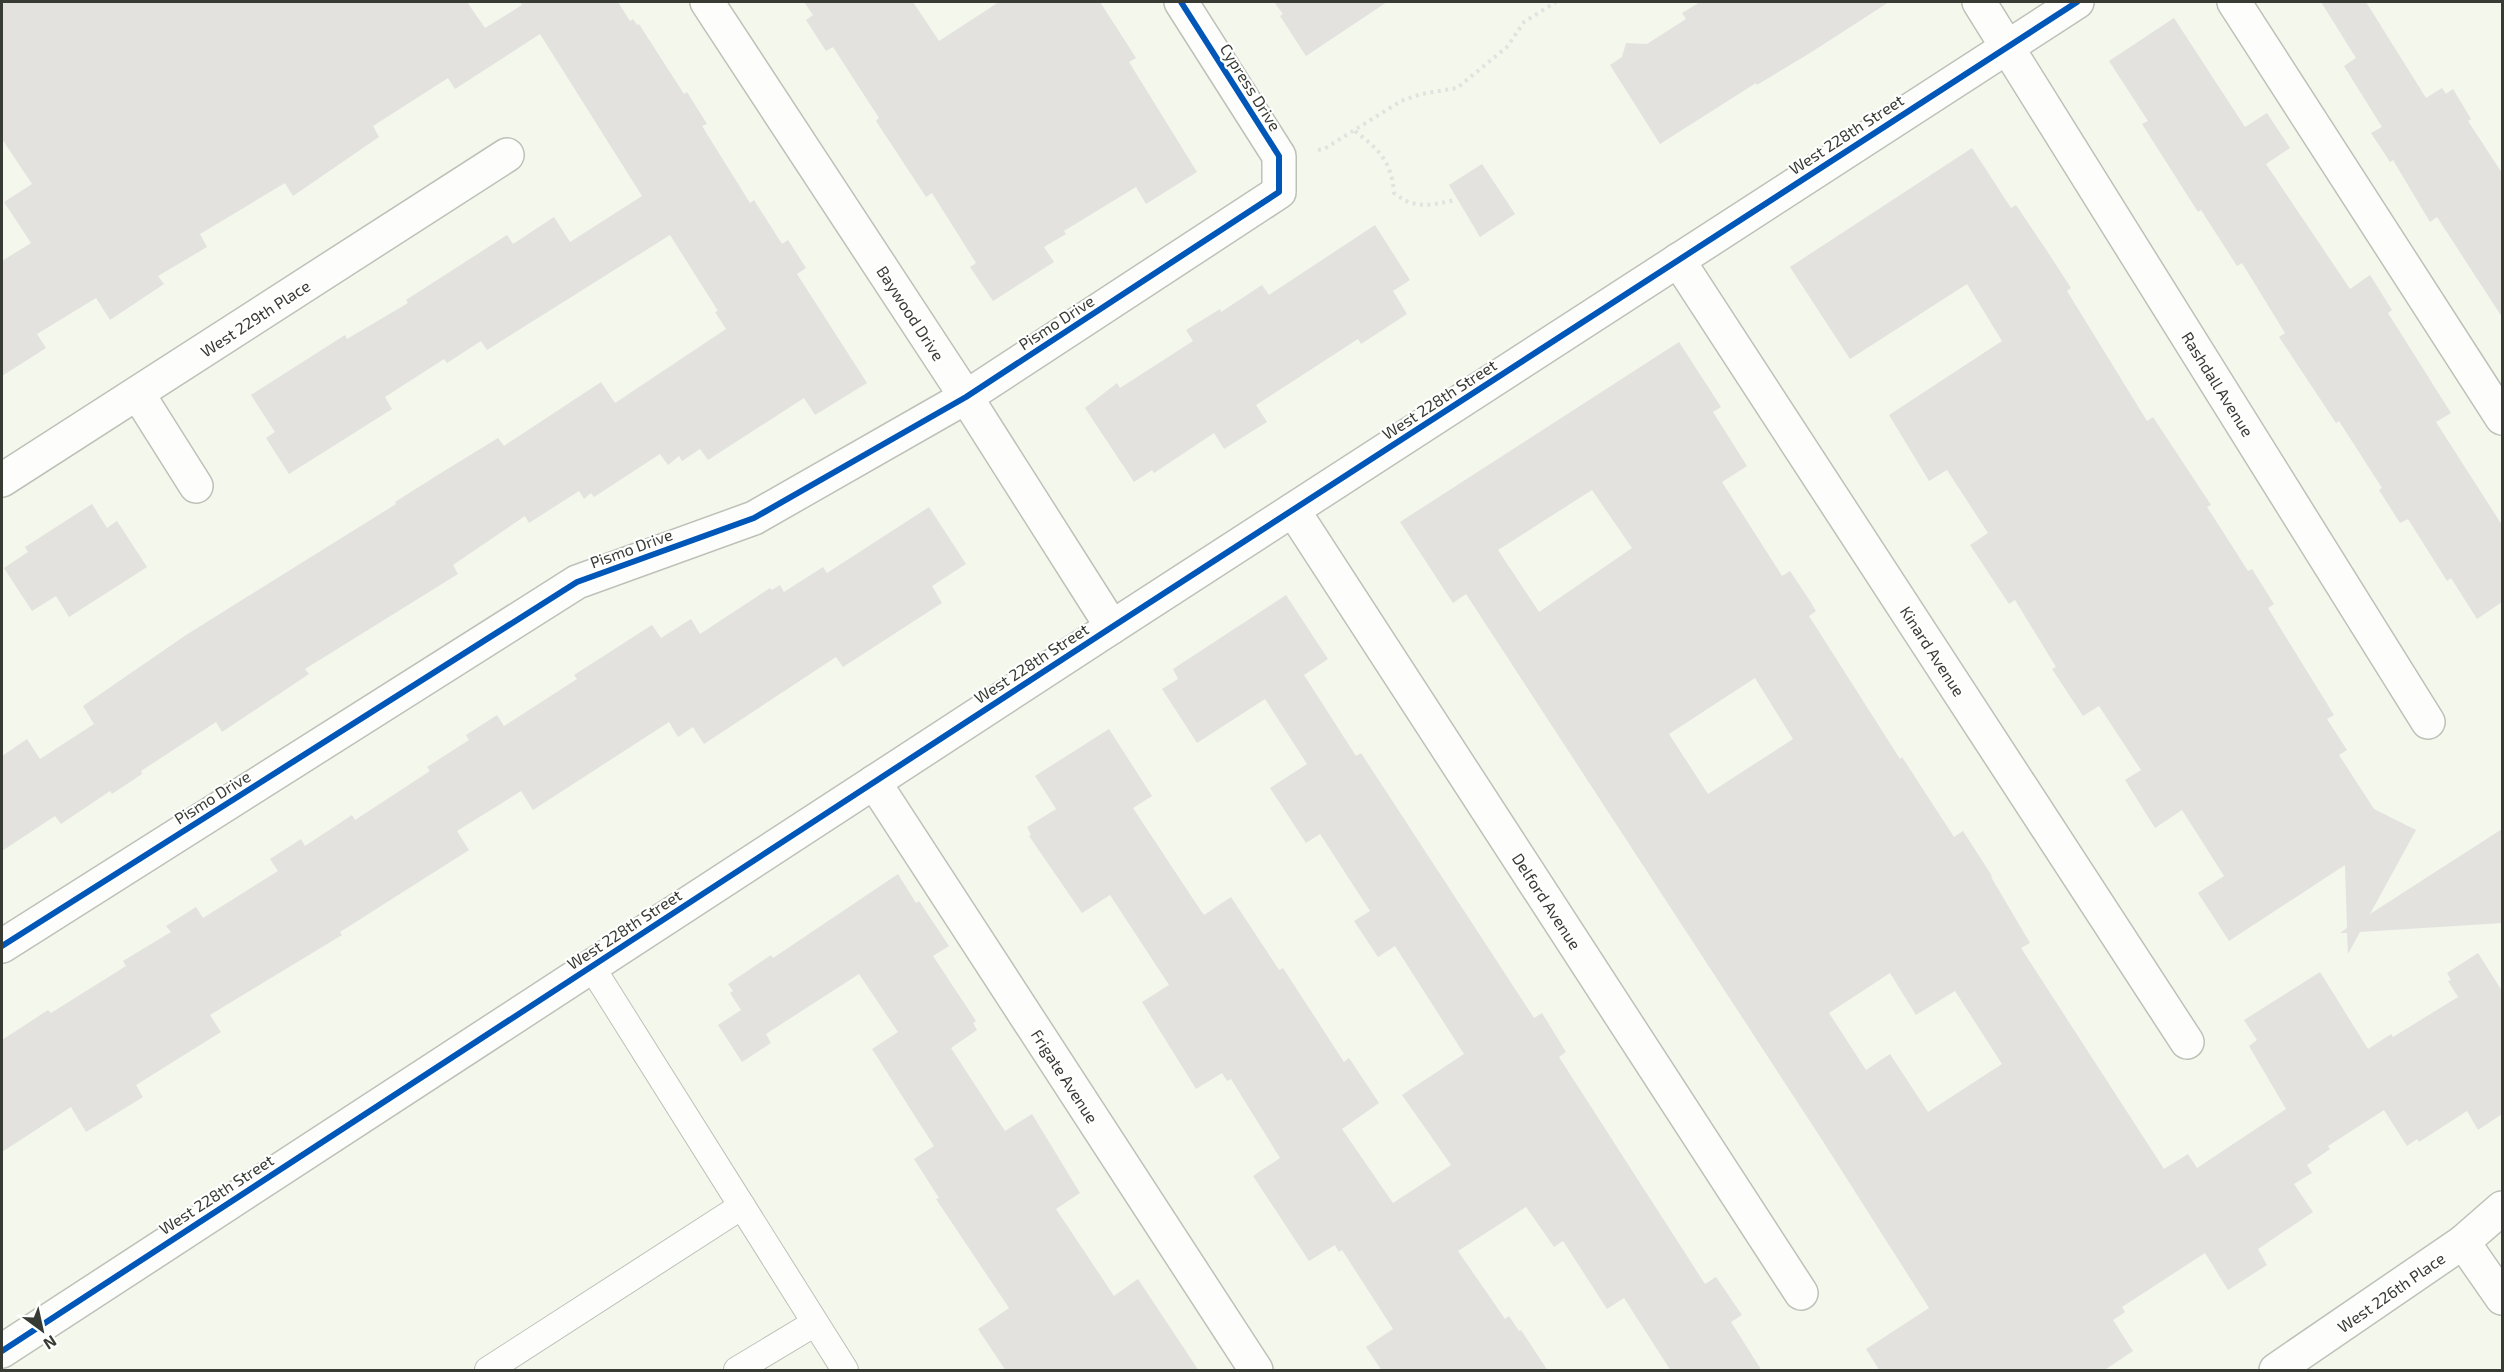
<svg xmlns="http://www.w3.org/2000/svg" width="2504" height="1372" font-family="'Exo 2',sans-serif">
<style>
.building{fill:#e4e2df;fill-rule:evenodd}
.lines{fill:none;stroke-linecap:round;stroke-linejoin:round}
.service-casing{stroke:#bec1b8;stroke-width:28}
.minor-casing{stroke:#bec1b8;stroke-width:36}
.tertiary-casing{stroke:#bec1b8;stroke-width:36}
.path{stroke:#e1e3df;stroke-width:4;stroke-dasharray:3 4.5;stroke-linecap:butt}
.service{stroke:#fdfefc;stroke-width:26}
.minor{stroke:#fdfefc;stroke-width:33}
.tertiary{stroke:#fdfefc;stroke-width:33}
.cycleway-casing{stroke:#fff;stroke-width:10}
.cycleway{stroke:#0057b8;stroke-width:6}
.labels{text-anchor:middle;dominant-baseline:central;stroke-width:4.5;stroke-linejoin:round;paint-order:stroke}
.street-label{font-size:16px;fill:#383b33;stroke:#fff}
</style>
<rect width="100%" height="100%" fill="#f3f7ec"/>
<g class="building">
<path d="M2 2H467L485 28 522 5 520 2H618L630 21 633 19 637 25 639 24 684 94 687 92 707 124 702 126 750 203 754 200 782 244 788 240 806 268 797 274 867 383 815 415 804 398 708 460 700 449 682 461 679 456 668 465 660 454 594 497 591 493 584 499 579 491 529 523 525 516 453 565 458 574 305 669 309 674 222 732 216 722 141 771 142 774 112 794 110 791 61 824 55 816 2 851V756L27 739 40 759 94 724 83 706 186 635 396 504 395 502 441 473 498 438 504 446 601 382 615 403 726 329 715 312 718 311 670 235 487 350 481 341 447 363 444 359 385 397 392 409 289 474 266 438 275 432 251 395 345 335 347 339 408 303 406 300 507 235 513 244 554 217 570 242 642 196 540 34 455 89 448 78 373 126 379 137 293 196 285 183 200 234 207 247 158 276 164 284 110 320 96 298 37 334 46 348 2 376V261L31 243 4 202 32 184 2 139Z"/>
<path d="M804 2H913L939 41 999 2H1100L1136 58 1129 62 1197 172 1146 204 1136 187 1064 231 1066 234 1044 247 1054 262 993 301 970 267 976 263 932 193 926 197 876 121 879 118 833 47 826 51 806 20 813 15Z"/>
<path d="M1274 2H1387L1306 56 1280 16 1283 14Z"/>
<path d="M1700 2H1889L1810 53 1757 85 1756 83 1660 144 1610 65 1622 57 1626 43 1647 44 1686 19 1682 13Z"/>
<path d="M2321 2H2366L2426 98 2442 88 2446 94 2453 89 2471 119 2468 121 2502 173V317L2437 217 2430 222 2393 160 2390 162 2371 133 2382 127 2344 66 2356 58Z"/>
<path d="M2174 18 2245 127 2267 113 2290 148 2266 164 2350 289 2370 275 2392 310 2388 313 2451 413 2436 422 2502 525V602L2477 619 2451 578 2447 581 2408 519 2400 523 2379 490 2382 488 2339 421 2336 423 2279 337 2285 333 2242 263 2237 266 2201 210 2198 212 2142 124 2148 121 2109 61Z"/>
<path d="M1972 148 2011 208 2016 205 2047 251 2071 288 2067 291 2147 421 2153 417 2211 505 2207 507 2248 571 2252 569 2274 604 2268 608 2334 715 2327 719 2347 750 2339 755 2374 809 2416 830 2370 914 2502 829V923L2360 932 2348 954 2347 933H2340L2347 928 2345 865 2229 941 2198 893 2224 876 2182 810 2155 828 2125 780 2141 770 2099 706 2083 716 2052 669 2056 667 2015 600 2009 604 1970 545 1988 533 1947 470 1929 481 1889 415 2002 341 1967 284 1850 359 1790 267Z"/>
<path d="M1482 164 1515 214 1480 237 1449 185Z"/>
<path d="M1375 225 1410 280 1393 291 1407 314 1361 344 1358 339 1256 405 1267 422 1224 449 1214 433 1154 473 1152 470 1134 482 1085 408 1117 383 1120 388 1193 341 1186 330 1220 309 1221 312 1262 285 1269 295Z"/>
<path d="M1679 342 1721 407 1713 412 1747 466 1722 482 1782 576 1790 571 1810 601 1816 611 1809 616 1900 759 1902 757 1954 837 1963 831 1992 876 1991 877 2030 943 2021 948 2164 1169 2188 1154 2197 1168 2286 1109 2249 1046 2257 1040 2244 1020 2320 972 2368 1049 2391 1034 2393 1037 2458 997 2448 981 2451 980 2447 973 2478 953 2502 991V1114L2478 1130 2467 1111 2419 1142 2417 1139 2407 1146 2384 1110 2328 1146 2330 1149 2307 1165 2312 1173 2294 1184 2313 1212 2258 1249 2267 1265 2228 1290 2205 1253 2122 1307 2125 1312 2113 1320 2133 1351 2103 1371H1880L1866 1349 1929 1308 1826 1146 1466 594 1453 603 1400 522ZM1592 490 1632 548 1539 612 1498 550ZM1755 678 1793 739 1708 794 1669 734ZM1890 973 1916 1015 1955 991 2002 1064 1928 1112 1890 1054 1866 1070 1829 1013Z"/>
<path d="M92 504 107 528 117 521 147 567 69 617 56 596 32 611 4 568 28 552 25 547Z"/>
<path d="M929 507 966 564 932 586 942 603 843 667 836 657 704 744 693 727 678 737 669 722 533 810 521 791 457 831 469 850 340 932 342 935 210 1015 221 1032 136 1085 143 1097 86 1132 71 1107 2 1152V1040L48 1010 51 1013 126 966 123 961 171 932 166 926 196 907 203 918 278 871 270 859 301 839 305 846 352 815 355 820 430 771 427 767 469 740 466 735 497 715 504 726 577 679 574 675 652 625 661 638 691 619 700 634 770 588 772 590 780 585 784 592 823 567 827 573Z"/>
<path d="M1286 595 1328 659 1304 675 1356 756 1361 753 1534 1018 1542 1013 1566 1052 1559 1057 1705 1284 1716 1277 1742 1315 1731 1322 1762 1371H1671L1624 1298 1607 1309 1563 1241 1554 1247 1526 1207 1458 1251 1505 1319 1509 1316 1519 1331 1521 1330 1548 1371H1382L1366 1347 1393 1329 1342 1250 1339 1252 1335 1245 1309 1261 1284 1223 1253 1176 1280 1158 1231 1079 1227 1081 1222 1073 1196 1089 1142 1002 1169 985 1110 895 1082 913 1029 836 1031 835 1027 827 1056 809 1035 776 1109 729 1152 796 1133 808 1201 911 1204 915 1231 897 1279 970 1283 968 1344 1062 1349 1058 1379 1103 1342 1129 1393 1203 1451 1165 1402 1095 1464 1054 1395 946 1378 957 1354 921 1370 911 1320 834 1306 843 1270 788 1307 764 1265 699 1197 743 1162 689 1178 679 1173 669Z"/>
<path d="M898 874 916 903 919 901 949 946 933 956 976 1021 973 1023 977 1030 951 1048 1005 1131 1032 1114 1080 1193 1056 1209 1114 1296 1138 1279 1199 1371H1006L978 1329 1009 1308 936 1199 939 1198 914 1159 934 1146 872 1049 898 1032 859 974 766 1034 771 1043 742 1062 718 1025 741 1010 730 993 733 991 728 984 771 955 773 958Z"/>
</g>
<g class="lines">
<g class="service-casing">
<g id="service">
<path d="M591 966 845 1370"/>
<path d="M488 1370 742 1206"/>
<path d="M737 1370 815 1323"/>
</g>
</g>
<g class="minor-casing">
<g id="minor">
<path d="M707 2 966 397 1112 627"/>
<path d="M1979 2 2428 722"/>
<path d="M2234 2 2502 418"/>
<path d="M1678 260 2187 1042"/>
<path d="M138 394 196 486"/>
<path d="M2 480 507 155"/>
<path d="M1293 510 1801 1293"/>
<path d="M874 782 1256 1370"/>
<path d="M2 946 577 582 754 518 966 397 1279 192V156L1181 2"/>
<path d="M2463 1242 2502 1298"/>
<path d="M2276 1370 2463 1242 2502 1208"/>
</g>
</g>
<g class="tertiary-casing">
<path id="tertiary" d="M2 1351 1112 627 2077 2"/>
</g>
<g class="path">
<path d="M1355 131C1379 150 1391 160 1394 193 1416 211 1432 204 1457 200"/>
<path d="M1318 150 1324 149 1401 101 1421 94 1457 88 1507 47 1524 22 1556 2"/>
</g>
<use href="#service" class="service"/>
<use href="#minor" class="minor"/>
<use href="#tertiary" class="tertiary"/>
<g class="cycleway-casing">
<g id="cycleway">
<path d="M2 946 577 582 754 518 966 397 1279 192V156L1181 2"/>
<path d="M2 1351 1112 627 2077 2"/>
</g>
</g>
<use href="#cycleway" class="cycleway"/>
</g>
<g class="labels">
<g class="street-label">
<text transform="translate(1251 87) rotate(58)">Cypress Drive</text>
<text transform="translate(1846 134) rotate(-33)">West 228th Street</text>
<text transform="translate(911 313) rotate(57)">Baywood Drive</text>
<text transform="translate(255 318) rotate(-33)">West 229th Place</text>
<text transform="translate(1056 322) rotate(-33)">Pismo Drive</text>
<text transform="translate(2218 384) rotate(58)">Rashdall Avenue</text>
<text transform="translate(1439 399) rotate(-33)">West 228th Street</text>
<text transform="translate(631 548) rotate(-20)">Pismo Drive</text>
<text transform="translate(1933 651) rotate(57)">Kinard Avenue</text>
<text transform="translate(1031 663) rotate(-33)">West 228th Street</text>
<text transform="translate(212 797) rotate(-32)">Pismo Drive</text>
<text transform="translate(1547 901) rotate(57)">Delford Avenue</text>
<text transform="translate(624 929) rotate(-33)">West 228th Street</text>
<text transform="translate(1065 1076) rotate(57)">Frigate Avenue</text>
<text transform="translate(216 1194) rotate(-33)">West 228th Street</text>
<text transform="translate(2391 1292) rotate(-35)">West 226th Place</text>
</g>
</g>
<rect width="2504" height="1372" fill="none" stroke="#383b33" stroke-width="6"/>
<g transform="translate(42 1330) rotate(147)" stroke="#ffffff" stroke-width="4.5" paint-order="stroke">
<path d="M0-4.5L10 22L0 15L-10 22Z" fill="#383b33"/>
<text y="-9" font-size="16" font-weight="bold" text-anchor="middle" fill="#383b33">N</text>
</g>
</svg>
